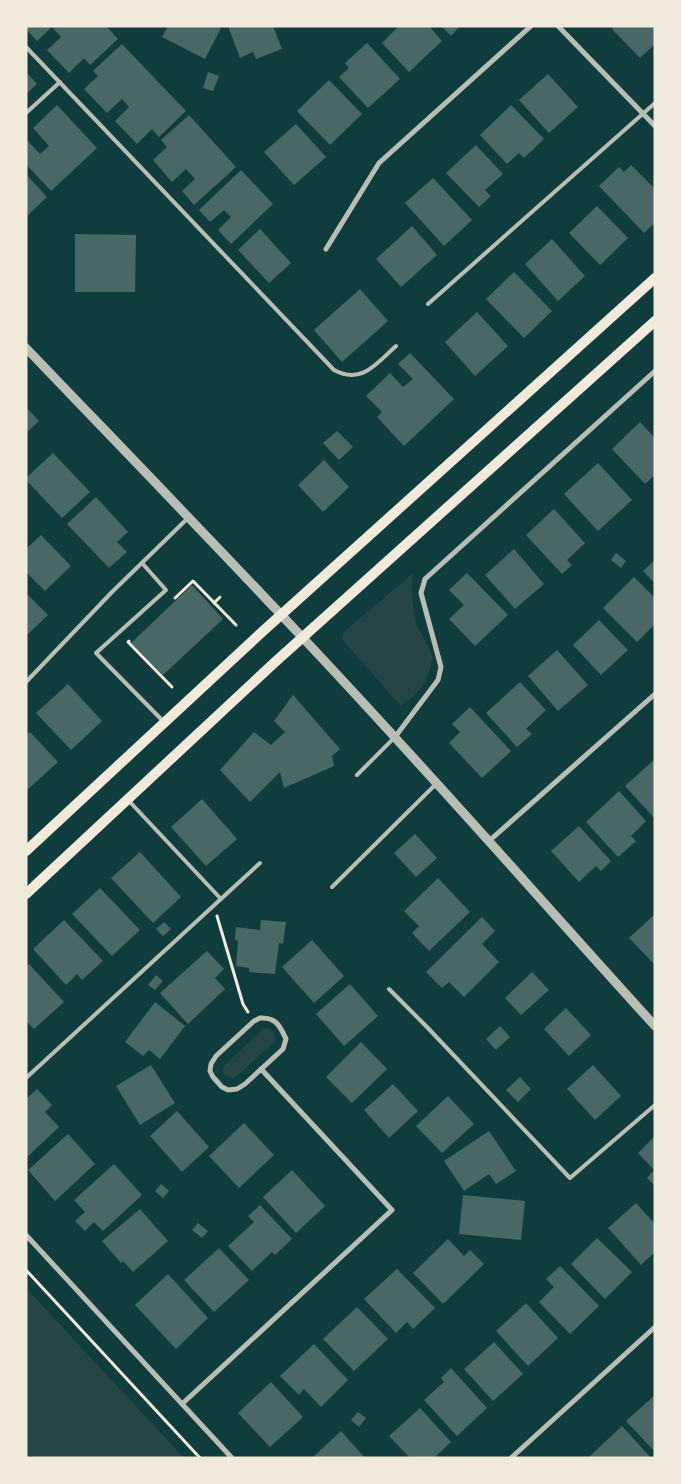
<svg xmlns="http://www.w3.org/2000/svg" width="681" height="1484" font-family="Cabin,sans-serif">
<style>
.green{fill:#244646}
.building{fill:#486865}
.lines{fill:none;stroke-linecap:round;stroke-linejoin:round}
.path{stroke:#f1e9da;stroke-width:3}
.service{stroke:#b8beb3;stroke-width:4}
.minor{stroke:#b8beb3;stroke-width:5}
.tertiary{stroke:#b8beb3;stroke-width:9}
.secondary{stroke:#f1e9da;stroke-width:10}
</style>
<rect width="100%" height="100%" fill="#0f3d3e"/>
<g class="green">
<path d="M412 574V598L416 624 433 656C427 682 423 690 401 706L342 639 344 632Z"/>
<path d="M267 1028C273 1031 276 1034 275 1041L237 1076 233 1078 225 1076 223 1072 224 1066 263 1029Z"/>
<path d="M26 1288 184 1458H26Z"/>
</g>
<g class="building">
<path d="M26 26H106L118 39 90 65 84 58 69 73 47 50 61 37 52 27 37 41 26 29Z"/>
<path d="M168 26H222L205 59 162 37Z"/>
<path d="M228 26H273L282 49 256 59 253 52 240 58Z"/>
<path d="M399 26H429L442 41 409 72 382 43Z"/>
<path d="M441 26H460L451 36Z"/>
<path d="M615 26H655V44L640 58 612 29Z"/>
<path d="M367 43 400 79 368 108 339 77 349 68 345 63Z"/>
<path d="M122 44 186 111 159 137 152 129 137 144 115 121 129 107 122 99 107 113 84 89 98 76 93 71Z"/>
<path d="M26 72 37 84 26 94Z"/>
<path d="M208 72 219 76 213 91 203 88Z"/>
<path d="M548 74 578 107 549 133 519 100Z"/>
<path d="M329 80 362 114 330 145 297 111Z"/>
<path d="M57 105 97 148 51 191 26 164V139L40 154 49 146 33 128Z"/>
<path d="M511 105 544 139 524 158 519 153 507 164 480 135Z"/>
<path d="M189 115 236 167 194 205 182 191 195 179 186 169 172 182 153 160 167 147 161 140Z"/>
<path d="M296 124 326 157 294 185 264 152Z"/>
<path d="M476 145 503 174 485 190 491 196 479 207 446 173Z"/>
<path d="M631 165 655 189V223L644 233 599 186 619 167 624 172Z"/>
<path d="M241 170 273 204 231 244 218 230 231 217 224 210 210 222 199 210Z"/>
<path d="M26 174 47 197 26 217Z"/>
<path d="M433 178 472 220 444 246 405 203Z"/>
<path d="M597 206 628 238 600 265 569 233Z"/>
<path d="M412 226 437 255 401 287 376 259Z"/>
<path d="M260 229 291 263 269 283 238 250Z"/>
<path d="M75 234 136 235 135 292H75Z"/>
<path d="M552 239 585 276 558 301 525 264Z"/>
<path d="M514 272 552 311 524 338 486 299Z"/>
<path d="M360 289 388 321 342 362 314 330Z"/>
<path d="M477 312 508 346 475 376 445 342Z"/>
<path d="M410 353 454 399 404 446 377 417 382 412 366 396 390 373 403 387 413 379 398 364Z"/>
<path d="M26 407 39 421 26 433Z"/>
<path d="M640 422 655 438V475L645 484 612 449Z"/>
<path d="M337 431 353 447 339 460 323 443Z"/>
<path d="M53 453 90 492 62 518 26 480V478Z"/>
<path d="M324 460 349 487 323 512 298 485Z"/>
<path d="M598 463 632 500 598 531 564 494Z"/>
<path d="M96 497 128 532 117 542 127 552 109 568 67 524Z"/>
<path d="M554 509 585 543 567 560 572 565 562 574 526 535Z"/>
<path d="M41 535 71 566 45 591 26 572V549Z"/>
<path d="M514 549 544 584 515 609 485 575Z"/>
<path d="M616 553 626 561 621 568 611 560Z"/>
<path d="M655 560V584L643 571Z"/>
<path d="M467 573 508 615 475 646 449 619 464 605 449 590Z"/>
<path d="M634 577 655 598V624L637 642 603 608Z"/>
<path d="M192 585 223 619 163 675 131 643Z"/>
<path d="M26 593 48 615 26 636Z"/>
<path d="M599 620 628 650 601 675 573 645Z"/>
<path d="M557 650 588 685 558 711 528 676Z"/>
<path d="M520 682 546 710 526 729 532 734 517 747 486 713Z"/>
<path d="M68 684 102 721 71 750 36 713Z"/>
<path d="M293 695 340 749 332 756 334 766 284 788 280 772 250 802 220 770 254 732 271 745 285 732 274 721Z"/>
<path d="M470 707 511 751 482 778 449 743 460 732 452 724Z"/>
<path d="M30 732 58 762 26 791V735Z"/>
<path d="M655 759V819L625 786Z"/>
<path d="M619 791 646 821 631 836 636 841 618 857 586 822Z"/>
<path d="M202 799 237 839 206 866 171 827Z"/>
<path d="M579 826 611 861 601 871 596 866 579 882 551 851Z"/>
<path d="M415 834 437 858 416 877 394 853Z"/>
<path d="M140 852 181 897 153 923 111 878Z"/>
<path d="M438 878 470 912 429 951 412 933 419 926 404 911Z"/>
<path d="M100 888 140 930 112 956 72 914Z"/>
<path d="M655 914V965L629 938Z"/>
<path d="M482 917 495 931 482 944 499 962 464 997 449 982 442 988 426 972Z"/>
<path d="M64 920 103 961 82 980 77 974 66 985 33 949Z"/>
<path d="M261 920 286 922 283 944 279 943 275 974 249 972V968L236 966 238 941 235 940 236 927 260 930Z"/>
<path d="M164 922 171 929 163 936 156 929Z"/>
<path d="M312 940 344 976 314 1003 282 967Z"/>
<path d="M207 951 224 969 215 978 225 989 188 1024 160 993Z"/>
<path d="M29 964 64 1002 34 1029 26 1021V966Z"/>
<path d="M532 972 549 990 521 1015 505 998Z"/>
<path d="M156 975 163 981 155 990 148 985Z"/>
<path d="M350 984 378 1016 344 1046 316 1014Z"/>
<path d="M155 1002 185 1026 160 1059 149 1050 143 1056 125 1042Z"/>
<path d="M566 1008 591 1035 569 1056 544 1029Z"/>
<path d="M500 1026 510 1037 496 1050 486 1039Z"/>
<path d="M361 1042 387 1069 352 1103 326 1077Z"/>
<path d="M151 1065 175 1103 140 1125 116 1086Z"/>
<path d="M593 1065 621 1096 595 1120 567 1089Z"/>
<path d="M520 1077 531 1089 518 1102 506 1090Z"/>
<path d="M393 1084 418 1111 389 1138 364 1110Z"/>
<path d="M37 1089 52 1105 45 1112 59 1127 26 1158V1099Z"/>
<path d="M448 1096 474 1124 442 1153 416 1126Z"/>
<path d="M177 1111 209 1147 182 1172 150 1136Z"/>
<path d="M244 1123 274 1155 239 1188 209 1156Z"/>
<path d="M489 1131 516 1171 496 1184 489 1174 464 1191 444 1161Z"/>
<path d="M68 1134 95 1164 55 1201 28 1170Z"/>
<path d="M655 1136V1186L647 1178 654 1170 638 1153Z"/>
<path d="M114 1164 142 1195 103 1231 94 1222 85 1231 75 1221 85 1212 74 1200Z"/>
<path d="M292 1170 325 1206 296 1233 263 1197Z"/>
<path d="M161 1184 169 1191 163 1198 155 1191Z"/>
<path d="M463 1195 525 1201 521 1240 459 1234Z"/>
<path d="M636 1203 655 1224V1252L641 1265 608 1228Z"/>
<path d="M260 1205 292 1239 275 1255 272 1252 252 1271 228 1246 254 1222 248 1216Z"/>
<path d="M140 1209 168 1241 133 1272 123 1261 121 1263 102 1241Z"/>
<path d="M198 1223 208 1231 202 1238 192 1230Z"/>
<path d="M597 1238 632 1272 605 1299 571 1264Z"/>
<path d="M448 1239 464 1256 470 1250 484 1264 443 1304 413 1273Z"/>
<path d="M219 1248 249 1280 214 1312 184 1280Z"/>
<path d="M560 1266 599 1306 570 1334 539 1302 554 1287 546 1279Z"/>
<path d="M397 1269 435 1308 413 1329 407 1322 396 1333 364 1299Z"/>
<path d="M168 1274 208 1318 176 1349 135 1305Z"/>
<path d="M526 1303 558 1338 528 1366 496 1331Z"/>
<path d="M357 1307 388 1339 354 1371 323 1339Z"/>
<path d="M494 1342 523 1374 493 1401 464 1369Z"/>
<path d="M314 1344 348 1380 321 1407 304 1389 299 1395 280 1376Z"/>
<path d="M451 1368 487 1408 457 1436 424 1400 444 1382 441 1378Z"/>
<path d="M271 1382 303 1417 270 1447 238 1413Z"/>
<path d="M655 1395V1452L626 1421Z"/>
<path d="M420 1408 451 1442 434 1458H410L389 1436Z"/>
<path d="M358 1412 366 1418 359 1427 351 1420Z"/>
<path d="M622 1426 651 1458H590L589 1457Z"/>
<path d="M341 1431 365 1458H312Z"/>
</g>
<g class="lines">
<g class="path">
<path d="M175 598 193 581 236 625"/>
<path d="M214 603 220 597"/>
<path d="M129 641 128 642 172 687"/>
<path d="M217 916 243 1004 248 1012"/>
<path d="M26 1270 200 1458"/>
</g>
<g class="service">
<path d="M26 47 334 370C362 385 377 363 396 346"/>
<path d="M26 113 60 82"/>
<path d="M428 304 655 103"/>
<path d="M142 563 166 590 96 653 164 722"/>
<path d="M26 682 112 592 188 518"/>
<path d="M357 775 395 737"/>
<path d="M129 801 221 899"/>
<path d="M332 887 437 783"/>
<path d="M389 989 426 1026 570 1178 655 1105"/>
<path d="M26 1078 260 863"/>
</g>
<g class="minor">
<path d="M558 26 655 126"/>
<path d="M326 249 379 163 531 26"/>
<path d="M395 737 438 680 441 667 421 593 425 579 655 371"/>
<path d="M489 841 655 694"/>
<path d="M260 1018C276 1017 280 1026 286 1039L283 1049 245 1084 237 1089 228 1090 222 1087 213 1077 210 1071 211 1064 216 1056 254 1021Z"/>
<path d="M26 1235 232 1458"/>
<path d="M182 1404 392 1210 261 1069"/>
<path d="M511 1458 655 1327"/>
</g>
<path class="tertiary" d="M26 348C118 444 211 540 302 637 422 764 537 896 655 1026"/>
<g class="secondary">
<path d="M26 851 262 632 655 278"/>
<path d="M26 894 274 663 655 321"/>
</g>
</g>
<rect width="681" height="1484" fill="none" stroke="#f1e9da" stroke-width="55"/>
</svg>
